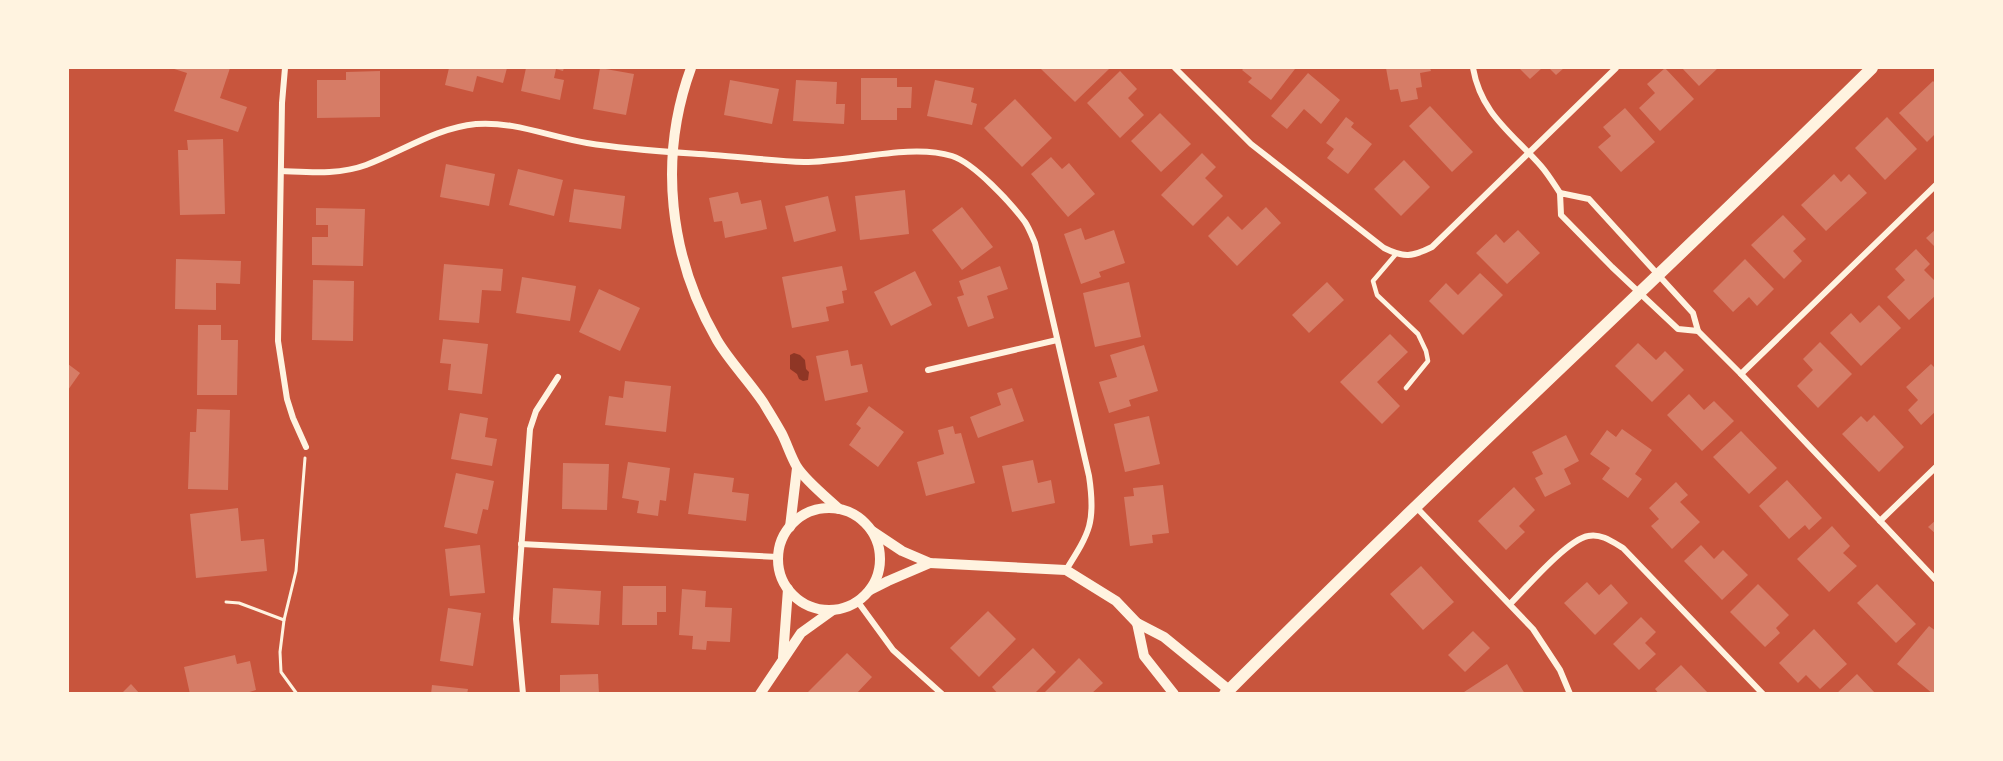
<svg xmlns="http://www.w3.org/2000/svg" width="2003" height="761" font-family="Jost,sans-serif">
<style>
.water{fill:#8f3625}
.building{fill:#d67c66}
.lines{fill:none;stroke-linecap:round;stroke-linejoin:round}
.path{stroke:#fff3e0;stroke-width:3}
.service{stroke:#fff3e0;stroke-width:4.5}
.minor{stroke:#fff3e0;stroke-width:6}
.tertiary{stroke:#fff3e0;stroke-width:10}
.secondary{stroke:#fff3e0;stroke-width:12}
</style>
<rect width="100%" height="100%" fill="#c8553d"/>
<path class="water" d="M794 353 800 355 805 360 806 369 809 372 808 380 803 381 799 379 797 374 790 369V355Z"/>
<g class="building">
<path d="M171 68H230L220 98 247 107 238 132 174 111 187 73Z"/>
<path d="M449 68H507L503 83 477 76 473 92 445 85Z"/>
<path d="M526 68H564L563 71 556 69 554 78 564 80 560 100 521 91Z"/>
<path d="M600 68 634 74 626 115 593 109Z"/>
<path d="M1040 68H1108L1109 69 1075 102Z"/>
<path d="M1244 68H1292L1295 69 1271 100 1248 82 1252 78 1242 70Z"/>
<path d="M1386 68H1430L1431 71 1420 73 1422 87 1416 88 1418 99 1401 102 1398 89 1390 90Z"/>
<path d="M1519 68H1542L1530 79Z"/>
<path d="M1549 68H1564L1556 75Z"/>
<path d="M1665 68 1694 99 1660 131 1639 108 1655 93 1647 84Z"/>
<path d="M1682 68H1718L1699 86Z"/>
<path d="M380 71V117L317 118V80H346V72Z"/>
<path d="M1120 71 1137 89 1128 98 1144 115 1120 138 1087 103Z"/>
<path d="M1308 73 1340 100 1321 124 1304 109 1287 129 1271 116Z"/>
<path d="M861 78H897V87H912L911 108H897V120H861Z"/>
<path d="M730 80 779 89 772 124 724 115Z"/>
<path d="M796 80 837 82 836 104H845L844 124 793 121Z"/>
<path d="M935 80 974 88 971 102 977 104 972 125 927 116Z"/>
<path d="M1933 81 1936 84V133L1927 142 1899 113Z"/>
<path d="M1015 99 1052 138 1022 167 984 128Z"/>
<path d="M1430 106 1473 152 1452 172 1409 126Z"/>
<path d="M1625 108 1655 142 1621 172 1598 147 1611 136 1603 127Z"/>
<path d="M1160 113 1191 144 1161 172 1131 141Z"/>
<path d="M1346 117 1354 123 1351 127 1372 144 1348 174 1327 158 1334 149 1326 143Z"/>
<path d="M1887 117 1917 149 1885 180 1855 148Z"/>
<path d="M223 139 225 214 180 215 178 150H188L187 140Z"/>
<path d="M1202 153 1216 167 1205 178 1223 196 1193 226 1161 195Z"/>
<path d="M1051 157 1062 169 1069 163 1095 194 1068 217 1031 174Z"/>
<path d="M1404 160 1430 187 1401 216 1374 189Z"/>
<path d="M446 164 495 174 489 206 440 197Z"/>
<path d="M518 169 563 180 554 216 509 205Z"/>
<path d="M1834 174 1841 182 1849 174 1867 193 1826 231 1801 205Z"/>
<path d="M574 189 625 196 621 229 569 222Z"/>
<path d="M905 190 909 234 860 240 855 196Z"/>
<path d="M738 192 741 204 761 200 767 229 725 238 722 221 714 222 709 198Z"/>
<path d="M828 196 836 231 794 242 785 206Z"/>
<path d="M962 207 993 247 962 270 932 230Z"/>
<path d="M1266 207 1281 223 1237 266 1208 236 1228 216 1242 230Z"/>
<path d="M316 208 365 209 363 266 312 265V237H328V225H316Z"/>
<path d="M1783 215 1806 239 1793 251 1802 261 1784 279 1751 245Z"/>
<path d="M1081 228 1085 240 1114 230 1125 263 1099 272 1101 277 1081 284 1064 234Z"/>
<path d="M1936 229V248L1926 238Z"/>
<path d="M1518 230 1540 253 1507 284 1476 253 1496 234 1504 243Z"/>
<path d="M1916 249 1930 264 1924 270 1936 282V295L1909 320 1887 297 1905 280 1895 269Z"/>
<path d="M176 259 241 261 240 284 216 283V310L175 309Z"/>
<path d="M1745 259 1774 289 1757 306 1749 297 1733 312 1713 291Z"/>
<path d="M444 264 503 269 501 291 482 290 479 323 439 320Z"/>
<path d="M842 266 847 290 842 291 844 303 826 307 829 321 792 328 782 277Z"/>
<path d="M1000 266 1008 289 987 296 994 318 968 327 957 297 964 295 959 281Z"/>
<path d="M915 271 932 305 891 326 874 292Z"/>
<path d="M1480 273 1503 295 1463 335 1429 301 1446 283 1458 295Z"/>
<path d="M522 277 576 286 570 321 516 313Z"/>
<path d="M313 280 354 281 353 341 312 340Z"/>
<path d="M1129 282 1141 337 1095 347 1083 293Z"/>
<path d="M1327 282 1344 300 1309 333 1292 315Z"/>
<path d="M599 289 640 308 620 351 579 332Z"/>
<path d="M1879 305 1901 328 1861 366 1830 333 1851 313 1860 323Z"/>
<path d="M198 325H221V340H238L237 395H197Z"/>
<path d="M1390 334 1408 352 1377 382 1400 406 1382 424 1340 382Z"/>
<path d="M443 339 488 344 482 394 448 390 451 364 440 363Z"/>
<path d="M1820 342 1852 374 1818 408 1797 386 1813 370 1803 359Z"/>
<path d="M1638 343 1656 360 1665 351 1684 370 1652 402 1615 366Z"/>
<path d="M1144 345 1158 391 1129 400 1131 406 1109 413 1099 382 1117 377 1110 355Z"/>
<path d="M848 350 851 366 862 364 868 392 825 401 816 356Z"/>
<path d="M68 364 80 373 68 390Z"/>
<path d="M1931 364 1936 369V411L1921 425 1908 410 1918 400 1906 387Z"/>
<path d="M625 381 671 386 666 432 605 425 609 396 623 398Z"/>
<path d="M1012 388 1024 421 978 438 970 417 1001 405 997 393Z"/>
<path d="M1689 394 1704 410 1714 401 1734 421 1702 451 1667 415Z"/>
<path d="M869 406 904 432 878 467 849 445 861 428 856 424Z"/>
<path d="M197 409 230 410 228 490 188 489 190 432H196Z"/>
<path d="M460 413 488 418 485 437 497 439 492 466 451 459Z"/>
<path d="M1874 415 1904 447 1879 472 1842 434 1861 416 1867 422Z"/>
<path d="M1149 416 1160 464 1125 472 1114 424Z"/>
<path d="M953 426 955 434 961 433 975 483 926 496 917 462 944 454 938 430Z"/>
<path d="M1622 429 1652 450 1635 474 1642 479 1628 498 1602 479 1610 468 1590 454 1607 430 1616 437Z"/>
<path d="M1741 431 1777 468 1749 494 1713 457Z"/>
<path d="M1566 435 1579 461 1564 469 1571 484 1545 497 1535 478 1543 474 1532 452Z"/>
<path d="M1033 460 1038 483 1051 480 1055 503 1012 512 1002 466Z"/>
<path d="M628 462 670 468 666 501 660 500 658 516 637 513 639 501 622 498Z"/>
<path d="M563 463 609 464 607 510 562 509Z"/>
<path d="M456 473 494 481 488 510 483 509 477 534 444 527Z"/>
<path d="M694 473 734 478 732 492 749 494 746 521 688 514Z"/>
<path d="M1787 480 1822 518 1809 530 1805 525 1789 539 1759 506Z"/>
<path d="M1676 482 1688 495 1680 502 1700 522 1672 549 1651 526 1659 519 1649 508Z"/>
<path d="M1163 485 1169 533 1152 535 1153 543 1130 546 1124 497 1134 496 1133 488Z"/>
<path d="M1514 487 1535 510 1519 526 1525 532 1506 550 1478 521Z"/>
<path d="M238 508 241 541 264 539 267 571 196 578 190 514Z"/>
<path d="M1936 520V534L1928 527Z"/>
<path d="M1832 526 1850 546 1843 553 1857 566 1829 592 1797 559Z"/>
<path d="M480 545 485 593 450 596 445 549Z"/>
<path d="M1701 545 1714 559 1723 550 1748 575 1722 600 1684 561Z"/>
<path d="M1421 566 1454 602 1423 630 1390 594Z"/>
<path d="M1587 582 1599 595 1611 584 1628 603 1595 635 1564 603Z"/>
<path d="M1758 584 1789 615 1776 628 1780 633 1765 647 1730 612Z"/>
<path d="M1877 584 1916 624 1896 643 1857 603Z"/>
<path d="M623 586H666V612H657V625H622Z"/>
<path d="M553 588 601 591 599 625 551 623Z"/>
<path d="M682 589 706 591 705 607 732 608 730 642 707 641 706 650 692 649 693 636 679 635Z"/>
<path d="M448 608 481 613 473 666 440 661Z"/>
<path d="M988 611 1016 639 979 677 950 648Z"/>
<path d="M1641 617 1656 632 1645 643 1656 654 1639 670 1613 644Z"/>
<path d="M1929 626 1936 631V694H1933L1897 664Z"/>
<path d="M1814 629 1847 664 1820 689 1806 675 1798 683 1779 663Z"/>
<path d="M1473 631 1490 648 1465 672 1448 655Z"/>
<path d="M1033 648 1056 672 1034 694H998L992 687Z"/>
<path d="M847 653 872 677 856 694H810L808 692Z"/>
<path d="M235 655 237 664 250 661 256 690 243 694H190L184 667Z"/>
<path d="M1079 658 1103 683 1091 694H1043Z"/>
<path d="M1507 664 1525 694H1461Z"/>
<path d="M1681 665 1709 694H1659L1655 689Z"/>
<path d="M598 674 599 694H560V675Z"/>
<path d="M1857 674 1876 694H1836Z"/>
<path d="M131 684 140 694H121Z"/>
<path d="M432 685 468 689 467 694H431Z"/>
</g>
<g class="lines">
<g class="path">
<path d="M226 602 239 603 284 620"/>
<path d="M297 694 281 672 280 652 284 620 296 571 305 458"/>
</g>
<path class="service" d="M1396 254 1373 281 1377 295 1418 334 1426 351 1428 361 1406 388"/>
<g class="minor">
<path d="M285 68 282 103 278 341 287 399 293 418 306 447"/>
<path d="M1175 68 1251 144 1384 248C1404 258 1412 257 1432 247L1616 68"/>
<path d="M1473 68C1481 114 1512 133 1541 166 1548 174 1554 184 1560 193"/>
<path d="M281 171C309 172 339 175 366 165 403 151 436 128 476 124 514 121 550 137 587 143 629 150 671 152 713 155 743 157 774 161 804 162 849 162 911 143 952 156 974 163 1011 203 1025 222 1029 228 1032 236 1035 243L1089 476C1096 522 1090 532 1066 570"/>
<path d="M1560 193 1589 199 1693 313 1698 331 1678 329 1612 267 1561 215Z"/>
<path d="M1698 331 1741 374 1936 580"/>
<path d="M928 370 1057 340"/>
<path d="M1741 374 1936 185"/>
<path d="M1416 507 1533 629 1560 670 1570 694"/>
<path d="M1880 521 1936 467"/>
<path d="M521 544 778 557"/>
<path d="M858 602 893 650 942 694"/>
<path d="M1510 604C1527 587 1567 540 1588 536 1601 533 1613 542 1623 548L1763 694"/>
<path d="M523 694 516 619 530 429 536 411 558 377"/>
</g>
<g class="tertiary">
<path d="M691 68C658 158 669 257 717 340 730 362 749 381 763 402 769 412 776 423 782 434 787 444 791 457 797 467 806 481 826 497 839 509"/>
<circle cx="829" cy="559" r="51"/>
<path d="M790 527 797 468"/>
<path d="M872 531 902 551 930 563 1066 570 1116 601 1137 623 1164 637 1229 690"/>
<path d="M870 590 888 581 930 563"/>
<path d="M1137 623 1144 656 1174 694"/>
<path d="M783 657 788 589"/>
<path d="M760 694 801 633 833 610"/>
</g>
<path class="secondary" d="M1225 694C1437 481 1659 278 1872 68"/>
</g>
<rect width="2003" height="761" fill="none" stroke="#fff3e0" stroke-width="138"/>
</svg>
